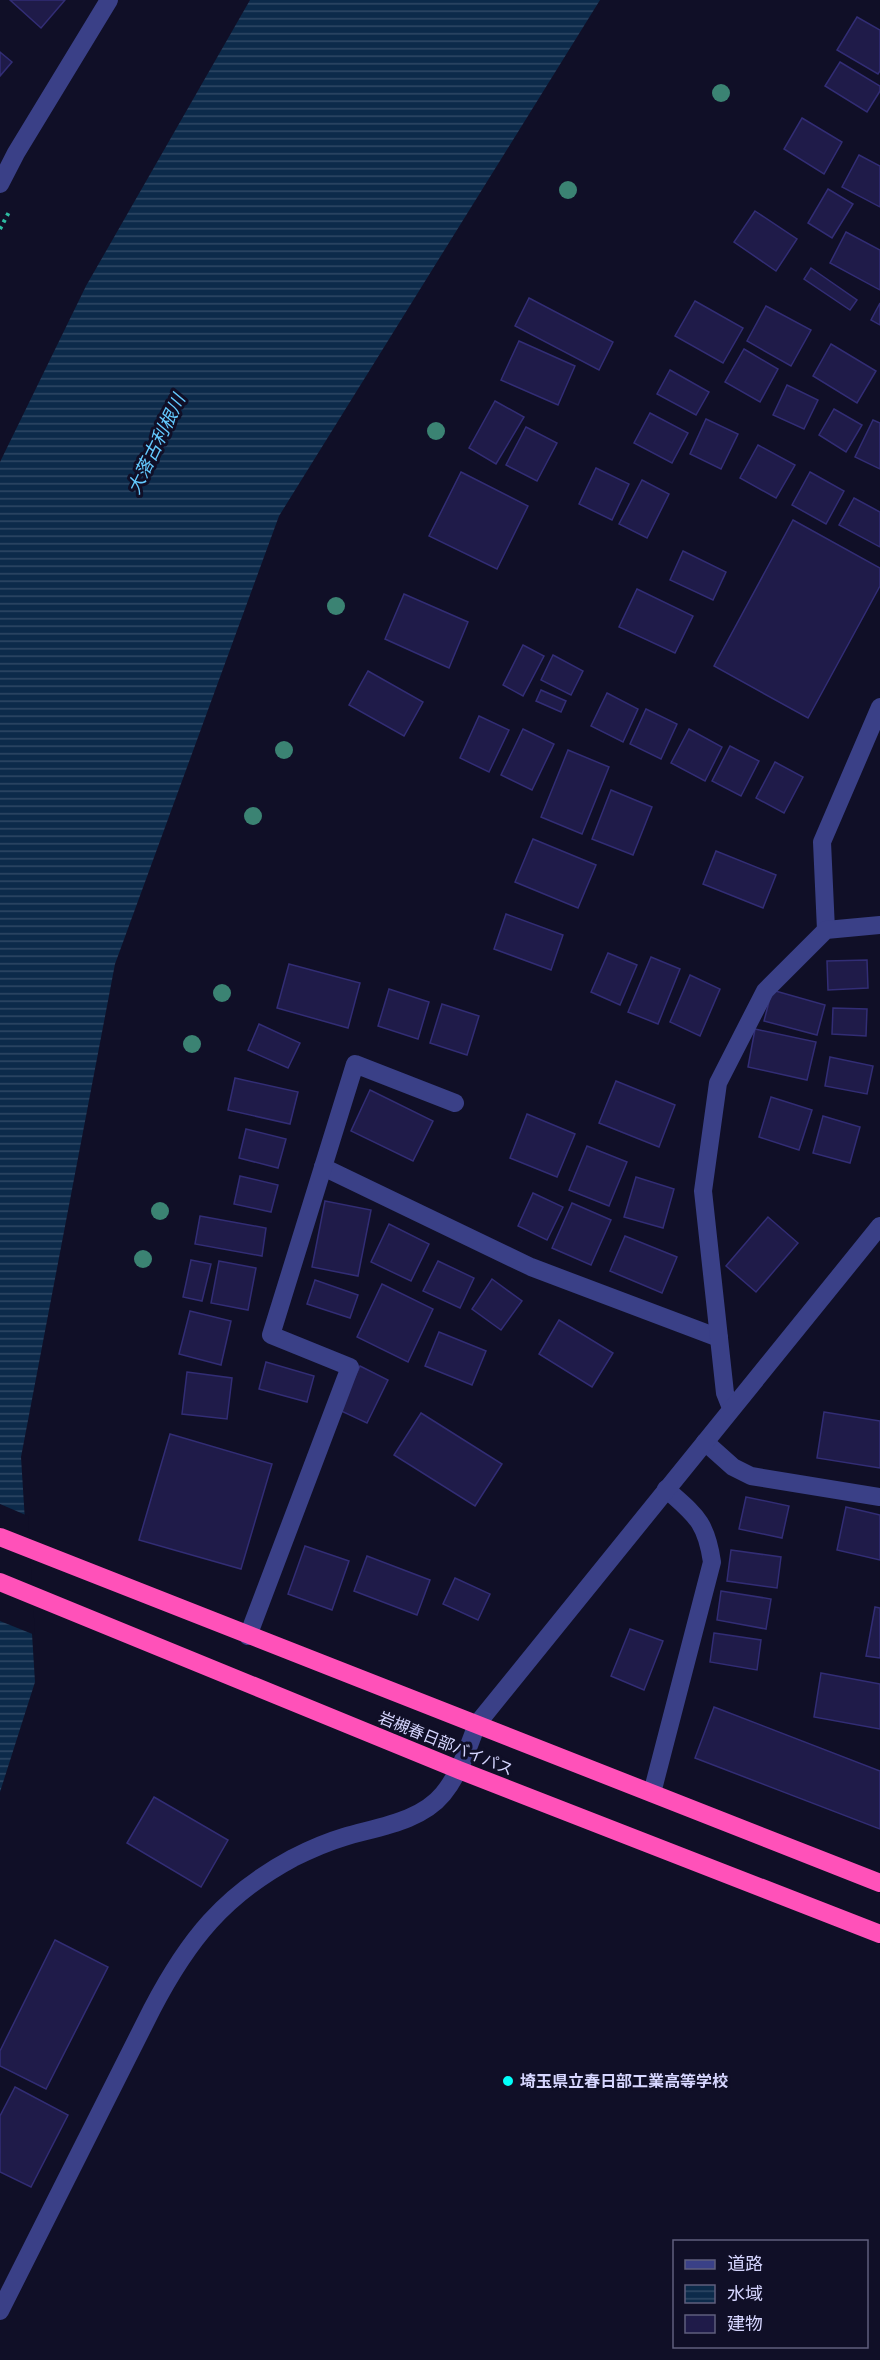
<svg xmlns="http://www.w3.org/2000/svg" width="880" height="2360" font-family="'Titillium Web','Noto Sans JP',sans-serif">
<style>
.water{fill:url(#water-rules)}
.pier{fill:#100f27}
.building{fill:#1f1b49;stroke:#322d75;stroke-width:1.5}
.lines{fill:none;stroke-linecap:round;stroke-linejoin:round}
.path{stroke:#2ebba1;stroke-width:4;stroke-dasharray:3 4.5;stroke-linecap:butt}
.minor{stroke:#3a4087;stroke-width:18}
.highway{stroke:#ff51b9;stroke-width:18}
.tree{fill:#3b8373}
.poi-dot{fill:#02fffa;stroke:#100f27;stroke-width:2}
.labels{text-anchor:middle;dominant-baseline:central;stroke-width:6;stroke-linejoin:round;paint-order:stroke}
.street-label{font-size:16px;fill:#d6d6ff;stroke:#100f27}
.poi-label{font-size:16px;font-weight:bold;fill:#d6d6ff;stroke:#100f27;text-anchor:start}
.water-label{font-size:18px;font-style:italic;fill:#64caff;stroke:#100f27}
</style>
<defs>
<pattern id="water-rules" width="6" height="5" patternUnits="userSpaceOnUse" patternTransform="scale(1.5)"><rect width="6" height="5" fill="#0c2a4a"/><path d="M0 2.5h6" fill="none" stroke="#2f4865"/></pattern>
</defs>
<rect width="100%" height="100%" fill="#100f27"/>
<path class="water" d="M250 0H600L279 516 115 964 21 1457 35 1682 0 1792V462L86 286Z"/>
<path class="pier" d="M0 1504 28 1516 35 1635 0 1621Z"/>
<g class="building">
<path d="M10 0H65L41 28Z"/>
<path d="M857 17 880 30V71L878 74 837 50Z"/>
<path d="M0 52 12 62 0 76Z"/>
<path d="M840 62 880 86V91L867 112 825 86Z"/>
<path d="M802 118 842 142 824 174 784 149Z"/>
<path d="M859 155 880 166V207L842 187Z"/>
<path d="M828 189 853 204 832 238 808 223Z"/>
<path d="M755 211 797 239 776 271 734 242Z"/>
<path d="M846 232 880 250V290L830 263Z"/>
<path d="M811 268 857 300 850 310 804 279Z"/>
<path d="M529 298 613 342 599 370 515 326Z"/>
<path d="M695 301 743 328 723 363 675 336Z"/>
<path d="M880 303V325L871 320Z"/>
<path d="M766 306 811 330 791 366 747 341Z"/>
<path d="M519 341 575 366 558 405 501 380Z"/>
<path d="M831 344 876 371 857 403 813 376Z"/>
<path d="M744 349 778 369 760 402 725 382Z"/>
<path d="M670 370 709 392 696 415 657 394Z"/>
<path d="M787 385 818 400 804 429 773 415Z"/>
<path d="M495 401 524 417 496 464 469 448Z"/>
<path d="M834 409 862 425 846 452 819 435Z"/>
<path d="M650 413 688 433 672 463 634 443Z"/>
<path d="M706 419 738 434 721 469 690 454Z"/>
<path d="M873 420 880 423V469L855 457Z"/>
<path d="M526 427 557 443 537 481 506 465Z"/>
<path d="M758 445 795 465 776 498 740 478Z"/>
<path d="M596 468 629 484 612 520 579 504Z"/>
<path d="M461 472 528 506 497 569 429 536Z"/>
<path d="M810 472 844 491 826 524 792 505Z"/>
<path d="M642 480 669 494 647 538 619 524Z"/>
<path d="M854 498 880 512V547L839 525Z"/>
<path d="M793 520 880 568V586L808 718 714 666Z"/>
<path d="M683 551 726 572 713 600 670 580Z"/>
<path d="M637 589 693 616 675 653 619 627Z"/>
<path d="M404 594 468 622 449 668 385 639Z"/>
<path d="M523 645 544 656 523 696 503 685Z"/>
<path d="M553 655 583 671 571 695 541 680Z"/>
<path d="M368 671 423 702 404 736 349 705Z"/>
<path d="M541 690 566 701 561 712 536 701Z"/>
<path d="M607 693 638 709 623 742 591 726Z"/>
<path d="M646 709 677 724 661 759 630 744Z"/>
<path d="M479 716 509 730 489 772 460 758Z"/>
<path d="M523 729 554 744 532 790 501 775Z"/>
<path d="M689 729 722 747 705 781 671 763Z"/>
<path d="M730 746 759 761 741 796 712 781Z"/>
<path d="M568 750 609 767 582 834 541 817Z"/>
<path d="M775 762 803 777 784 813 756 798Z"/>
<path d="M611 790 652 807 633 855 592 839Z"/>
<path d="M533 839 596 865 578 908 515 882Z"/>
<path d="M716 851 776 875 763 908 703 884Z"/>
<path d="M506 914 563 935 551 970 494 949Z"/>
<path d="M608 953 637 965 620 1005 591 992Z"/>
<path d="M651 957 680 969 658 1024 628 1012Z"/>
<path d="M867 960 868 988 828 990 827 961Z"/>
<path d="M289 964 360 983 348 1028 277 1008Z"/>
<path d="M690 975 720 989 700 1036 670 1022Z"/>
<path d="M389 989 429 1002 418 1039 378 1026Z"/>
<path d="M772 990 825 1005 817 1035 764 1021Z"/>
<path d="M442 1004 479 1016 467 1055 430 1043Z"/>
<path d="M833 1008 867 1009 866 1036 832 1034Z"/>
<path d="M259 1024 300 1043 288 1068 248 1050Z"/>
<path d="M755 1029 816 1042 807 1080 748 1067Z"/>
<path d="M830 1057 873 1066 867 1094 825 1086Z"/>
<path d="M235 1078 298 1092 290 1124 228 1110Z"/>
<path d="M616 1081 675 1105 659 1147 599 1123Z"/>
<path d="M370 1090 433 1121 413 1161 351 1131Z"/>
<path d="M771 1097 812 1110 799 1150 759 1137Z"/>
<path d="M527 1114 575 1134 557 1177 510 1158Z"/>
<path d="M823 1116 860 1127 850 1163 813 1153Z"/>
<path d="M246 1129 286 1139 278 1168 239 1158Z"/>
<path d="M587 1146 627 1162 609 1206 569 1190Z"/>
<path d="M240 1176 278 1185 271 1212 234 1204Z"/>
<path d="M636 1177 674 1189 663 1228 624 1217Z"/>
<path d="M533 1193 563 1207 547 1240 518 1226Z"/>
<path d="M325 1201 371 1210 358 1276 312 1267Z"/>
<path d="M572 1203 611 1220 591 1265 552 1248Z"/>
<path d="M200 1216 266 1228 262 1256 195 1244Z"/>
<path d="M768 1217 798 1243 756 1292 726 1266Z"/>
<path d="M389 1224 429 1244 411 1281 371 1262Z"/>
<path d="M625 1236 677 1257 662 1293 610 1271Z"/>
<path d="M191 1260 211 1264 202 1301 183 1297Z"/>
<path d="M219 1261 256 1268 248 1310 211 1303Z"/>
<path d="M438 1261 474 1278 460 1308 423 1291Z"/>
<path d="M492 1279 522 1301 501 1330 472 1309Z"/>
<path d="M315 1280 358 1295 350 1318 307 1304Z"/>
<path d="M382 1284 433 1309 408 1362 357 1337Z"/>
<path d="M190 1311 231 1321 221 1365 179 1354Z"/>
<path d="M559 1320 613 1353 592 1387 539 1354Z"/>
<path d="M439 1332 486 1351 472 1385 425 1366Z"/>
<path d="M266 1362 314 1376 307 1402 259 1389Z"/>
<path d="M360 1366 388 1380 367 1423 339 1410Z"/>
<path d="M187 1372 232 1378 227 1419 182 1414Z"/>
<path d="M824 1412 880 1421V1468L817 1458Z"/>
<path d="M421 1413 502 1464 475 1506 394 1455Z"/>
<path d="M170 1434 272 1464 241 1569 139 1540Z"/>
<path d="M746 1497 789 1506 782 1538 739 1529Z"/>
<path d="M846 1507 880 1515V1560L837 1550Z"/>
<path d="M305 1546 349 1561 332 1610 288 1594Z"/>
<path d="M731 1550 781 1557 777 1588 727 1581Z"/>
<path d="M367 1556 430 1580 417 1615 354 1591Z"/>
<path d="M455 1578 490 1594 478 1620 443 1604Z"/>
<path d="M721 1591 771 1599 766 1629 717 1620Z"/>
<path d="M875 1607 880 1608V1658L866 1656Z"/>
<path d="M630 1629 663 1641 644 1690 611 1676Z"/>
<path d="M714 1633 761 1640 757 1670 710 1662Z"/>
<path d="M821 1673 880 1684V1729L814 1717Z"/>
<path d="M714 1707 880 1771V1829L695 1758Z"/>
<path d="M154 1797 228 1840 201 1887 127 1843Z"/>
<path d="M55 1940 108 1967 46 2089 0 2066V2051Z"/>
<path d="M15 2087 68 2115 31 2187 0 2172V2116Z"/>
</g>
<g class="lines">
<path class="path" d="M0 229 10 210"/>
<g class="minor">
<path d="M0 184 16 153 109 0"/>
<path d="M826 930 822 842 880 707"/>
<path d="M323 1167 531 1267 719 1338"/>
<path d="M731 1408 725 1393 703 1191 718 1083 765 991 826 930 880 925"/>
<path d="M705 1442 733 1467 751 1476 880 1497"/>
<path d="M248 1636 350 1367 271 1335 355 1064 455 1103"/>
<path d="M652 1793 712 1562C706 1521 695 1515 666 1489"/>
<path d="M0 2311 152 2009C188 1940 224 1895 293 1858 309 1850 327 1842 344 1837 377 1827 420 1822 443 1794 460 1773 468 1748 477 1724L880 1226"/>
</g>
<g class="highway">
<path d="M0 1537 880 1883"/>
<path d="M0 1582 459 1770 880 1934"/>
</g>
</g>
<g class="tree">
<circle cx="721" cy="93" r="9"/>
<circle cx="568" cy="190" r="9"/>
<circle cx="436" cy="431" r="9"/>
<circle cx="336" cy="606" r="9"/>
<circle cx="284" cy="750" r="9"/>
<circle cx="253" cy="816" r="9"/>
<circle cx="222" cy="993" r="9"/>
<circle cx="192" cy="1044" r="9"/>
<circle cx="160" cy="1211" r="9"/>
<circle cx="143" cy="1259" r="9"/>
</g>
<circle class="poi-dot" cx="508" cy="2081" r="6"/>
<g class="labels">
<g class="street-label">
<text transform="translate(446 1743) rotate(22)">岩槻春日部バイパス</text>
</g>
<g class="poi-label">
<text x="520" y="2081">埼玉県立春日部工業高等学校</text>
</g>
<g class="water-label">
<text transform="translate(156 444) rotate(-64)">大落古利根川</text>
</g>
</g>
<rect x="673" y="2240" width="195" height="108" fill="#100f27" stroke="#5f5f7d" stroke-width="1.5"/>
<rect x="685" y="2260" width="30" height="9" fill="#3a4087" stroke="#5f5f7d" stroke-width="1.5"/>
<text x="727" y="2270" font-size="18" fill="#d6d6ff">道路</text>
<rect x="685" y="2285" width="30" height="18" fill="url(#water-rules)" stroke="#5f5f7d" stroke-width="1.5"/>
<text x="727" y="2300" font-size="18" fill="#d6d6ff">水域</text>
<rect x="685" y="2315" width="30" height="18" fill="#1f1b49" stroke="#5f5f7d" stroke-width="1.5"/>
<text x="727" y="2330" font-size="18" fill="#d6d6ff">建物</text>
</svg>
